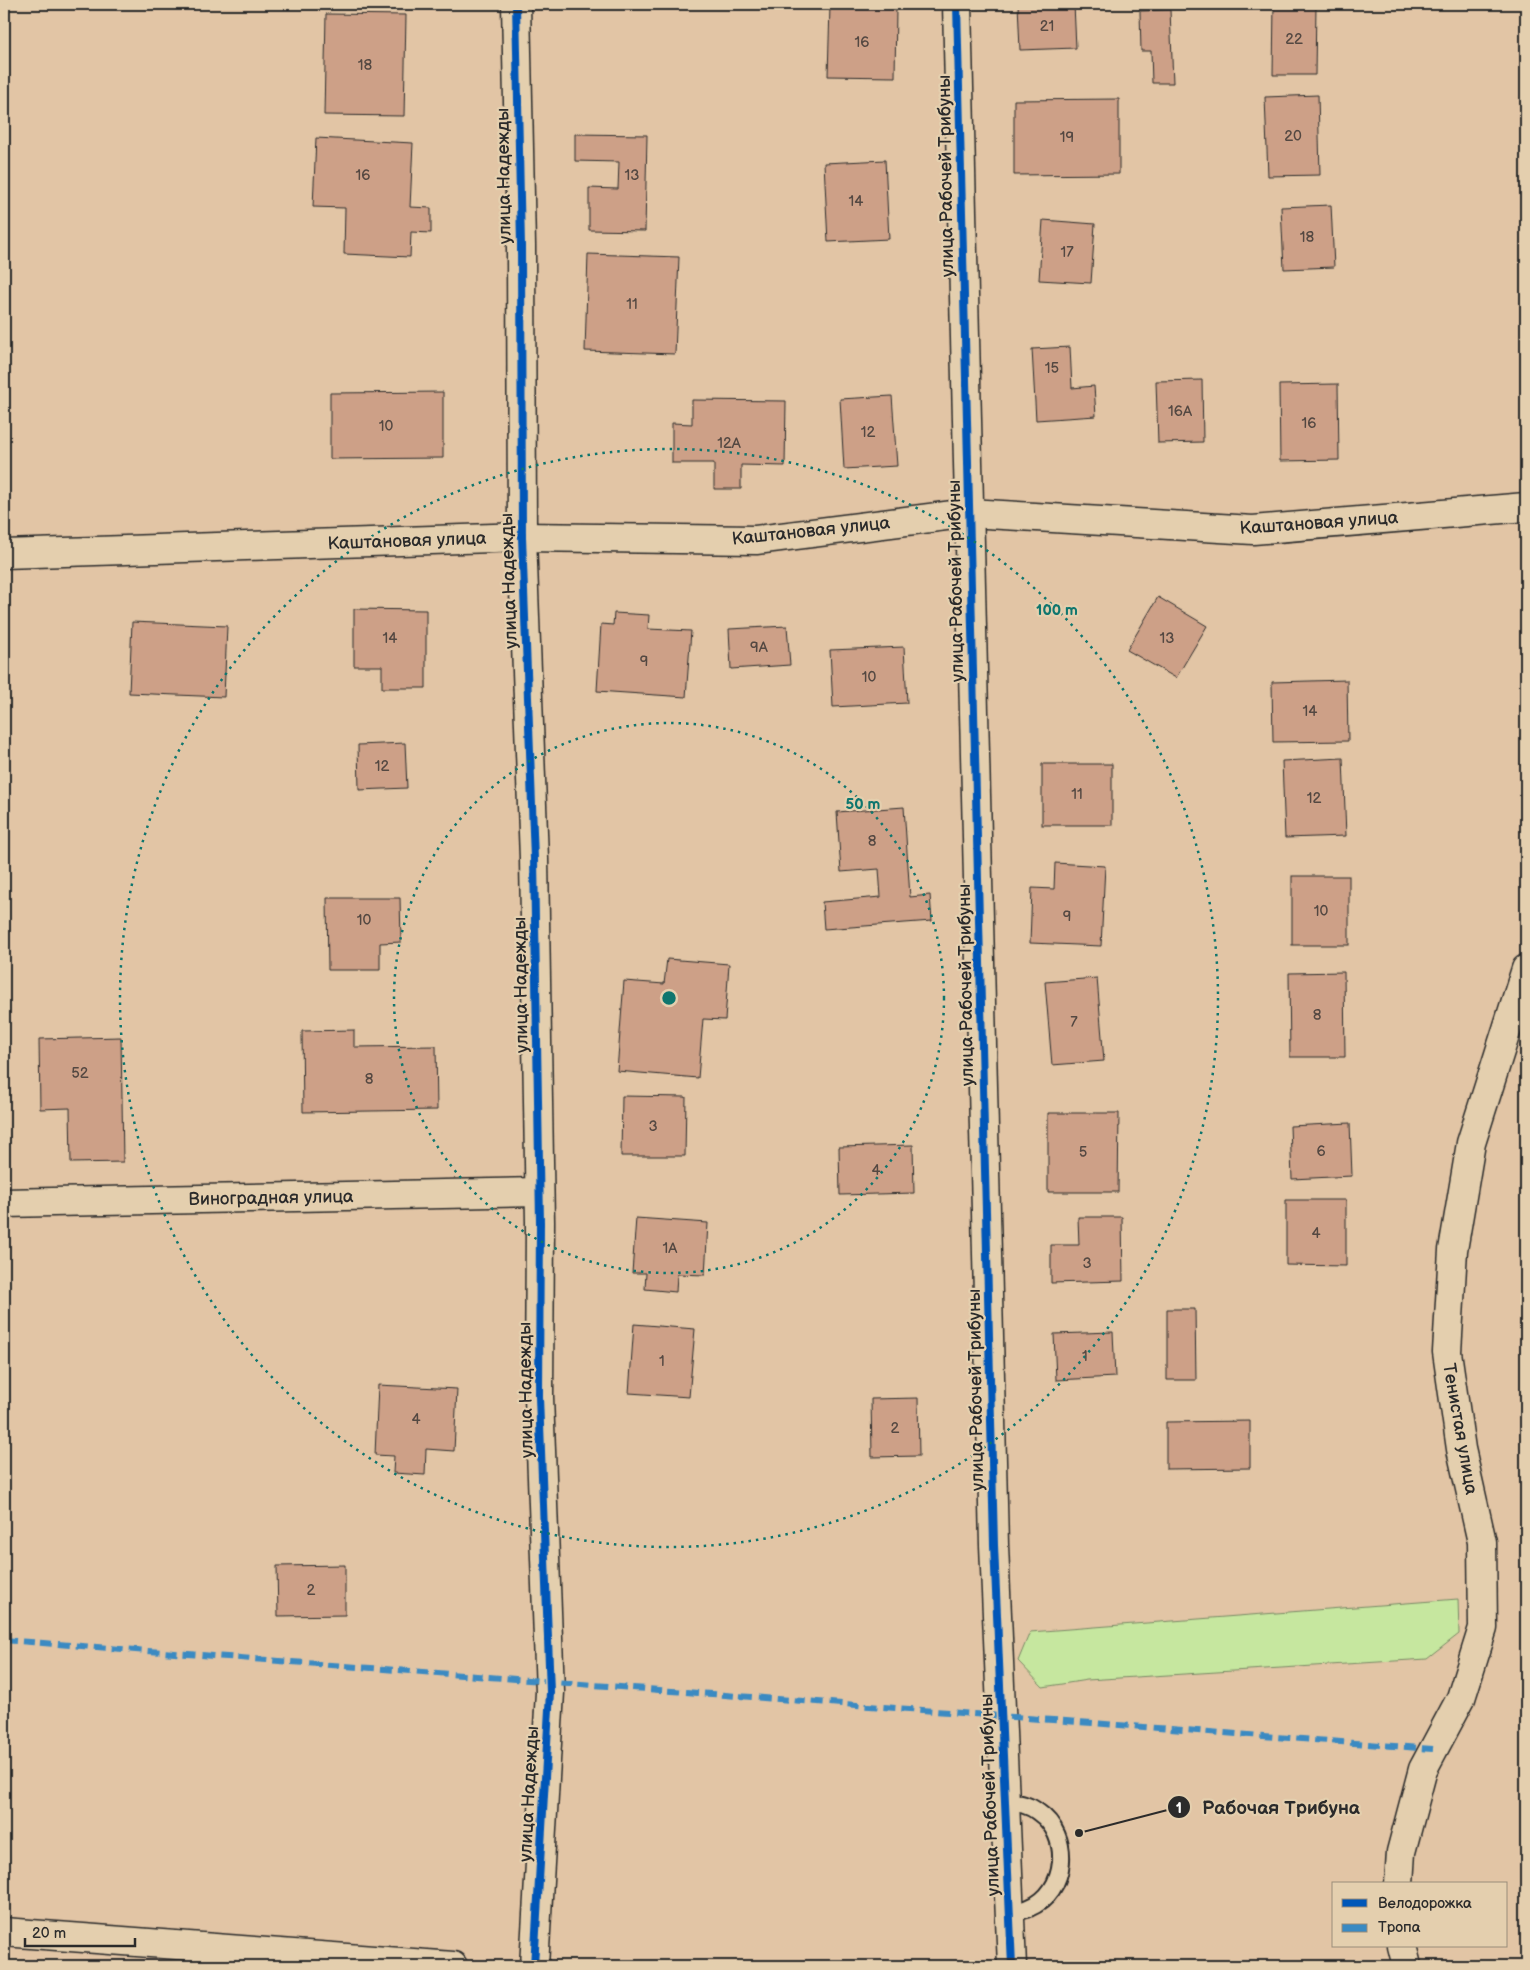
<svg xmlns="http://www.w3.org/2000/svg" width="1530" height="1970" font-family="'Balsamiq Sans',sans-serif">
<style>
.green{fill:#c6e79f;stroke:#788965}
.building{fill:#cda087;stroke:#2b2b2b}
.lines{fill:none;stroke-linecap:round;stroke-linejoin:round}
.service-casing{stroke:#2b2b2b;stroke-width:20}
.minor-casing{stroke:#2b2b2b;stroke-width:31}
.service{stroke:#e4cfae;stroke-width:16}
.minor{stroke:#e4cfae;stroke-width:28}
.quiet{stroke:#3a8ac2;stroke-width:6;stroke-dasharray:12 6;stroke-linecap:butt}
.cycleway-casing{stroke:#e4cfae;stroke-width:11}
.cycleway{stroke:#0057b8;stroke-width:8}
.ring{fill:none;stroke:#0f766e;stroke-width:2.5;stroke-dasharray:2.5 5}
.labels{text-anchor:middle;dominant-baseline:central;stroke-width:4.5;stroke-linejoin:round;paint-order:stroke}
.number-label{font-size:15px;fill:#544842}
.street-label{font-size:18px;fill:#2b2b2b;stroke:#e4cfae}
.centre{fill:#0f766e;stroke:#e4cfae;stroke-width:2.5}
.ring-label{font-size:15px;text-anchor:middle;font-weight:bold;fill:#0f766e;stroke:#e4cfae;stroke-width:4.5;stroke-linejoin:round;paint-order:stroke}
.leader{fill:none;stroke:#2b2b2b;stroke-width:2}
.callout-dot{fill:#2b2b2b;stroke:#e4cfae;stroke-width:2}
.mark-label{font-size:15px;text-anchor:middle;font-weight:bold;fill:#fff}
.callout-label{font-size:19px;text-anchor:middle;font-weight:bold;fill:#2b2b2b;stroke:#e4cfae;stroke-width:4.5;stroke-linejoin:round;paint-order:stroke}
</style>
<rect width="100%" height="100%" fill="#e2c5a5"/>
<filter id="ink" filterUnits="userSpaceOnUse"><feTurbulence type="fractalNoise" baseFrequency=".02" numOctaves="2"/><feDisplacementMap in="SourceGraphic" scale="10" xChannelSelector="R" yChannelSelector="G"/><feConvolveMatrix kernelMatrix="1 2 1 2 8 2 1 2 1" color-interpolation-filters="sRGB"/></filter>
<g filter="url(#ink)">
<path class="green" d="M1458 1599 1459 1634 1427 1659 1087 1680 1043 1687 1018 1661 1030 1632Z"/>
<g class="building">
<path d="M1018 4H1074L1076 48 1020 50Z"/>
<path d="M1274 4H1316L1315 75H1273Z"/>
<path d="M830 6 896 8 895 77 828 76Z"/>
<path d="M1170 10 1173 83H1152L1151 51H1141L1140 11Z"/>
<path d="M326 14 406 15 404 116 324 115Z"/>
<path d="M1318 95 1320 175 1268 176 1265 97Z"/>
<path d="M1119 99V174L1014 175V100Z"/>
<path d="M575 134 647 135 645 231 589 230V188L618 189 619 162 575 161Z"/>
<path d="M316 138 413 143 410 207 431 208V233L411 232 410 257 344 254 345 208 313 207Z"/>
<path d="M885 160 889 239 828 242 824 163Z"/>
<path d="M1331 205 1334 267 1284 269 1281 207Z"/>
<path d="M1043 220 1095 224 1091 283 1039 280Z"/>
<path d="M588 254 679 257 675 354 585 351Z"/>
<path d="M1070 347 1072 388 1094 386 1096 416 1036 420 1032 349Z"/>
<path d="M1202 380 1203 442 1158 443 1156 381Z"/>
<path d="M1338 384 1339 460 1280 461 1279 385Z"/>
<path d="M443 392V458L330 459V393Z"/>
<path d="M892 396 897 466 844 469 840 399Z"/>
<path d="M692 400 786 401 785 466 741 465V489H714V463H672V423L692 424Z"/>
<path d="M1158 597 1207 626 1176 678 1127 650Z"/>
<path d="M354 609 426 610V688H382V666H354Z"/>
<path d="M614 613 649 615 648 629 691 631 686 697 597 691 601 624 613 625Z"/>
<path d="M132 622 227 626 224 697 129 693Z"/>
<path d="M787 626 790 665 731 669 729 629Z"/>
<path d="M904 647 907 703 833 707 830 650Z"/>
<path d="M1347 680 1348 741 1273 742 1272 682Z"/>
<path d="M405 743 407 788 359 790 358 745Z"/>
<path d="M1343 758 1346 836 1285 838 1282 761Z"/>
<rect x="1042" y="764" width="70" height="61"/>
<path d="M904 807 910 897 930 895 932 921 824 929 822 902 881 897 879 869 841 872 837 812Z"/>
<path d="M1055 863 1105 866 1101 946 1030 943 1032 888 1054 889Z"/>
<rect x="1292" y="876" width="57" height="69"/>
<path d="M327 898H400L401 942 380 943V970H328Z"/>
<path d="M667 959 729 964 725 1020 703 1019 698 1078 617 1071 624 981 664 984Z"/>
<path d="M1344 972 1345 1057H1290L1289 973Z"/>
<path d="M1097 978 1104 1061 1052 1065 1045 982Z"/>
<path d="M354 1030V1047L436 1046 437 1110 303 1112 302 1031Z"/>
<path d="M121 1037 123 1162 71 1163 70 1108 40 1109 39 1039Z"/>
<path d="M622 1096 686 1097 685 1156H621Z"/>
<path d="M1048 1113H1119L1118 1192H1048Z"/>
<path d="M1350 1123 1352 1176 1292 1179 1290 1126Z"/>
<path d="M913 1145 914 1193 840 1195 839 1147Z"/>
<path d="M1286 1200H1346V1266L1286 1265Z"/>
<path d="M1078 1217H1122L1123 1281 1051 1283V1245H1079Z"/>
<path d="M636 1218 708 1223 705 1275 677 1274 676 1292 645 1289 646 1273H632Z"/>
<path d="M1167 1309H1195L1196 1380H1167Z"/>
<path d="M634 1324 695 1329 689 1397 629 1393Z"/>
<path d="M1113 1332 1115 1377 1056 1380 1054 1334Z"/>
<path d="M378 1385 457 1389 454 1451 426 1449 425 1475 393 1473 394 1456 375 1455Z"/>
<path d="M918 1398 919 1456 872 1457 871 1399Z"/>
<path d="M1250 1421V1468L1166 1469V1422Z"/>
<path d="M345 1565V1615L278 1616 277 1566Z"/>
</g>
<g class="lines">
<g class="service-casing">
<path id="service" d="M1005 1801C1017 1803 1028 1804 1038 1812 1072 1835 1068 1892 1029 1908 1023 1911 1016 1911 1010 1912"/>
</g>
<g class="minor-casing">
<g id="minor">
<path d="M516 4 521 246 522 537 534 859 540 1222 539 1397 550 1692 534 1966"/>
<path d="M957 4 994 1545 1012 1966"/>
<path d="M4 554 522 537 756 540 969 513 1253 530 1526 507"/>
<path d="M4 1203 539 1192"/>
<path d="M1399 1884 1401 1852 1423 1769 1461 1698 1483 1628 1482 1542 1461 1449 1447 1352 1453 1250 1471 1143 1526 969"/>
<path d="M4 1932 453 1966"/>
<path d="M1402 1946 1407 1966"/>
</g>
</g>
<use href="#service" class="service"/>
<use href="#minor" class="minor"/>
<path class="quiet" d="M4 1640 1433 1749"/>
<g class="cycleway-casing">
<g id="cycleway">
<path d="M516 4 521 246 522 537 534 859 540 1222 539 1397 550 1692 534 1966"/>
<path d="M957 4 994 1545 1012 1966"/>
</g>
</g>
<use href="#cycleway" class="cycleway"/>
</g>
</g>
<g class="ring">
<circle cx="669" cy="998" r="275"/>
<circle cx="669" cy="998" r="549"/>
</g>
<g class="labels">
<g class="number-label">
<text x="1047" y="26">21</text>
<text x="1294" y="39">22</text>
<text x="862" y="42">16</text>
<text x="365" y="65">18</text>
<text x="1293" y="136">20</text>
<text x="1067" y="137">19</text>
<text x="363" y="175">16</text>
<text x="632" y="175">13</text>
<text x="856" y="201">14</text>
<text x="1307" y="237">18</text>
<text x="1067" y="252">17</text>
<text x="632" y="304">11</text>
<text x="1052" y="368">15</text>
<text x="1180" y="411">16А</text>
<text x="1309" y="423">16</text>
<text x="386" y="426">10</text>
<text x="868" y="432">12</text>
<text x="729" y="443">12А</text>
<text x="390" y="638">14</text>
<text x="1167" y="638">13</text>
<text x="759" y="647">9А</text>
<text x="644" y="661">9</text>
<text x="869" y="677">10</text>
<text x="1310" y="711">14</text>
<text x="382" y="766">12</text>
<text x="1077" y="794">11</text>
<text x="1314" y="798">12</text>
<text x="872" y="841">8</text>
<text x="1321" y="911">10</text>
<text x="1067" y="916">9</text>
<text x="364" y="920">10</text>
<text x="1317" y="1015">8</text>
<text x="1074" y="1022">7</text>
<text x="80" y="1073">52</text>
<text x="369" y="1079">8</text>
<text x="653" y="1126">3</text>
<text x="1321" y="1151">6</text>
<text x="1083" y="1152">5</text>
<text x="876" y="1170">4</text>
<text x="1316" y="1233">4</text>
<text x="670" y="1248">1А</text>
<text x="1087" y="1263">3</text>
<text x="1085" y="1356">1</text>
<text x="662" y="1361">1</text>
<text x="416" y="1419">4</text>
<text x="895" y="1428">2</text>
<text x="311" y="1590">2</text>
</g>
<g class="street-label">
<text transform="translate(504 176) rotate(-91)">улица Надежды</text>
<text transform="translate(946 176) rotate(-91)">улица Рабочей Трибуны</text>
<text transform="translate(1319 523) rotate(-4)">Каштановая улица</text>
<text transform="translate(811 531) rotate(-6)">Каштановая улица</text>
<text transform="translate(407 541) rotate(-2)">Каштановая улица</text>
<text transform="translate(509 581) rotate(-92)">улица Надежды</text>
<text transform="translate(956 581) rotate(-91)">улица Рабочей Трибуны</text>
<text transform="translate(521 985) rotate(-91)">улица Надежды</text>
<text transform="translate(966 985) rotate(-91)">улица Рабочей Трибуны</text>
<text transform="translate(271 1198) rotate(-1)">Виноградная улица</text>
<text transform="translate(526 1390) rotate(-91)">улица Надежды</text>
<text transform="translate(976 1390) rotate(-91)">улица Рабочей Трибуны</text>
<text transform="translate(1460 1429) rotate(80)">Тенистая улица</text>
<text transform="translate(529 1794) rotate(-87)">улица Надежды</text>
<text transform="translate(990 1795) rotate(-92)">улица Рабочей Трибуны</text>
</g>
</g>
<circle cx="669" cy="998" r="8" class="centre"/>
<g class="ring-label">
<text x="1057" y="615">100 m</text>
<text x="863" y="809">50 m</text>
</g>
<path class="leader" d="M1079 1833L1179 1807"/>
<g class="callout-dot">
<circle cx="1079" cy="1833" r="5"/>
<circle cx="1179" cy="1807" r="12"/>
</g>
<g class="mark-label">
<text x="1179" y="1813">1</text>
</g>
<g class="callout-label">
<text x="1281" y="1814">Рабочая Трибуна</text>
</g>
<rect width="1530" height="1970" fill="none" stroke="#e4cfae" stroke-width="20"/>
<rect x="10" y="10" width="1510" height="1950" fill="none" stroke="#2b2b2b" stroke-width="2" filter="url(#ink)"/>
<rect x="1332" y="1882" width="175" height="65" fill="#e4cfae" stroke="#9a8d7a"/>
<rect x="1342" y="1899" width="25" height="8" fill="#0057b8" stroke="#9a8d7a"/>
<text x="1378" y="1908" font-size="15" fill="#2b2b2b">Велодорожка</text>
<rect x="1342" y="1924" width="25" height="8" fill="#3a8ac2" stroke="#9a8d7a"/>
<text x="1378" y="1932" font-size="15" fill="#2b2b2b">Тропа</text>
<path d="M25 1938v8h110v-8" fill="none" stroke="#2b2b2b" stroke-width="2.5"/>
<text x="32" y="1938" font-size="15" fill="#2b2b2b" stroke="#e4cfae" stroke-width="4" paint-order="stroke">20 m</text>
</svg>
